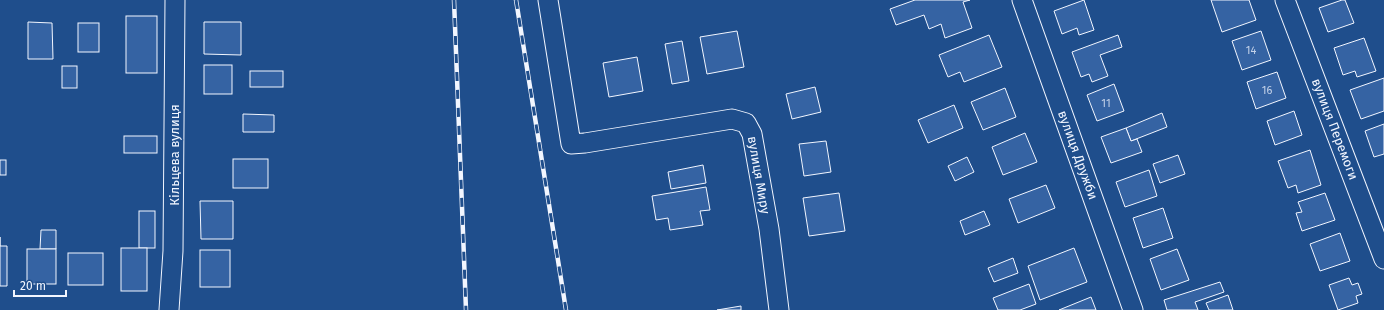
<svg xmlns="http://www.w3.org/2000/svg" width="1384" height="310" font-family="'Fira Sans',sans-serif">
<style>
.building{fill:#3563a3;stroke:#f2f6ff}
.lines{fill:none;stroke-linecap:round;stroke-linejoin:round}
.minor-casing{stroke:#f2f6ff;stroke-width:21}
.minor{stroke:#1f4e8c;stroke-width:19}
.rail-casing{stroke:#f2f6ff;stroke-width:4.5}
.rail{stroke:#1f4e8c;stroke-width:3;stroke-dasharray:9;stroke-linecap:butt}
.labels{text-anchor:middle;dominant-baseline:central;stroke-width:3;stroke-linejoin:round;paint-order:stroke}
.number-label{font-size:11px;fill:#c3d1e8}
.street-label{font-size:13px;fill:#f2f6ff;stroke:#1f4e8c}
</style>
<rect width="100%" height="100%" fill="#1f4e8c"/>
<g class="building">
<path d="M915 0H970L963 2 972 28 945 38 941 24 929 29 924 15 896 25 890 9Z"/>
<path d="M1084 0 1094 30 1079 35 1077 28 1062 34 1054 11Z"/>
<path d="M1211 0H1249L1256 20 1222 32Z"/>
<path d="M1342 0H1345L1354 23 1328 32 1319 8Z"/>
<rect x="126" y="16" width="31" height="57"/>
<path d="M28 22 52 23 53 59H28Z"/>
<path d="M204 22H241V55L204 54Z"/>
<rect x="78" y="23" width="21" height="29"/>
<path d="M737 31 744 67 707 74 700 37Z"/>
<path d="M1261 31 1271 60 1242 70 1232 41Z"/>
<path d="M989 35 1002 67 964 82 960 72 948 77 939 55Z"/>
<path d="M1118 35 1122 47 1100 55 1108 76 1092 82 1089 74 1081 77 1072 52Z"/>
<path d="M1364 38 1376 71 1357 77 1355 71 1343 75 1334 48Z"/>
<path d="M682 41 689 81 672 84 665 44Z"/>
<path d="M637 57 643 91 609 97 603 63Z"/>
<rect x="204" y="65" width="28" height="29"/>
<rect x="62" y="66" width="15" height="22"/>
<rect x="250" y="71" width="33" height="16"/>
<path d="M1277 72 1286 98 1256 109 1247 82Z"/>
<path d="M1384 78V111L1361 119 1350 90Z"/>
<path d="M1114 84 1124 111 1097 121 1087 95Z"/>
<path d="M815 87 821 112 792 119 786 94Z"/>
<path d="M1005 88 1016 117 983 130 971 102Z"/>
<path d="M954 105 963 128 928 143 918 120Z"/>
<path d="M1294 111 1302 135 1275 145 1267 121Z"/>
<path d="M1162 113 1167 127 1131 141 1126 128Z"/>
<path d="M243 114 274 115V132H243Z"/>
<path d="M1384 124V154L1374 157 1365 131Z"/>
<path d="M1126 128 1131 141 1137 139 1142 152 1111 163 1101 137Z"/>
<path d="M1025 133 1037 162 1003 175 992 147Z"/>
<rect x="124" y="136" width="33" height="17"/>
<path d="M826 141 831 172 804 176 799 144Z"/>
<path d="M1310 150 1321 185 1298 193 1296 185 1288 188 1278 161Z"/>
<path d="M1178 155 1185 174 1160 183 1153 164Z"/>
<path d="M967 157 974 172 955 181 948 166Z"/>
<rect x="233" y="159" width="35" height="29"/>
<rect x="0" y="160" width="6" height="15"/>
<path d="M703 165 706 183 671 189 668 172Z"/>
<path d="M1149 170 1157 196 1125 207 1116 182Z"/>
<path d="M1046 185 1055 208 1018 223 1009 199Z"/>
<path d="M706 187 710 210 700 211 703 225 670 230 668 218 656 220 652 196Z"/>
<path d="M839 193 845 231 809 236 803 198Z"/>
<path d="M1325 193 1335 220 1302 231 1296 213 1302 212 1298 202Z"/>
<path d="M200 201H233V239H201Z"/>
<path d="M1163 208 1173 238 1143 248 1133 218Z"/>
<rect x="139" y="211" width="16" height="37"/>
<path d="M984 211 990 225 965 235 960 221Z"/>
<path d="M41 230H56V249H40Z"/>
<path d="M1340 233 1350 261 1320 271 1310 244Z"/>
<path d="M0 237V246H7V286H0Z"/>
<rect x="121" y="248" width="26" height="43"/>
<path d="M1074 248 1087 282 1040 300 1028 266Z"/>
<rect x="27" y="249" width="29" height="35"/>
<path d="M1177 249 1189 280 1161 290 1150 259Z"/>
<rect x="200" y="250" width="30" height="37"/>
<rect x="68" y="253" width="35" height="32"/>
<path d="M1013 258 1018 273 994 282 988 268Z"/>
<path d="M1349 278 1352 285 1358 283 1362 294 1356 296 1358 303 1338 310 1329 285Z"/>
<path d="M1220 282 1224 292 1195 302 1198 310H1167L1164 300Z"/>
<path d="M1029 284 1036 304 1020 310H998L993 298Z"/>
<path d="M1228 295 1233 310H1209L1206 303Z"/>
<path d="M1091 297 1096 310H1059Z"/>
<path d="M741 306V310H717Z"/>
</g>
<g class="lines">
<g class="minor-casing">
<g id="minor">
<path d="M548 0 571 144 585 143 732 119 746 123 752 134 769 229 779 310"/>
<path d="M1022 0 1133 310"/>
<path d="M1285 0 1384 259"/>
<path d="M169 310 173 251 175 0"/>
</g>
</g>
<use href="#minor" class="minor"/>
<g class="rail-casing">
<g id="rail">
<path d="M454 0 466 310"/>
<path d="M516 0 566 310"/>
</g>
</g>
<use href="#rail" class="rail"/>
</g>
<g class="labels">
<g class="number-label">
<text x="1251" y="50">14</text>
<text x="1267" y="90">16</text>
<text x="1106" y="103">11</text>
</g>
<g class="street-label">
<text transform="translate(1335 129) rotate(69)">вулиця Перемоги</text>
<text transform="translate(174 155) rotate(-90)">Кільцева вулиця</text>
<text transform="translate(1078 155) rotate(70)">вулиця Дружби</text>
<text transform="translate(759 175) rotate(80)">вулиця Миру</text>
</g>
</g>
<path d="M14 290v6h52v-6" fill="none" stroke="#f2f6ff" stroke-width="2"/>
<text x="20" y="290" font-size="12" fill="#f2f6ff" stroke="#1f4e8c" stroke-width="3" paint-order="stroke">20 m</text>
</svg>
